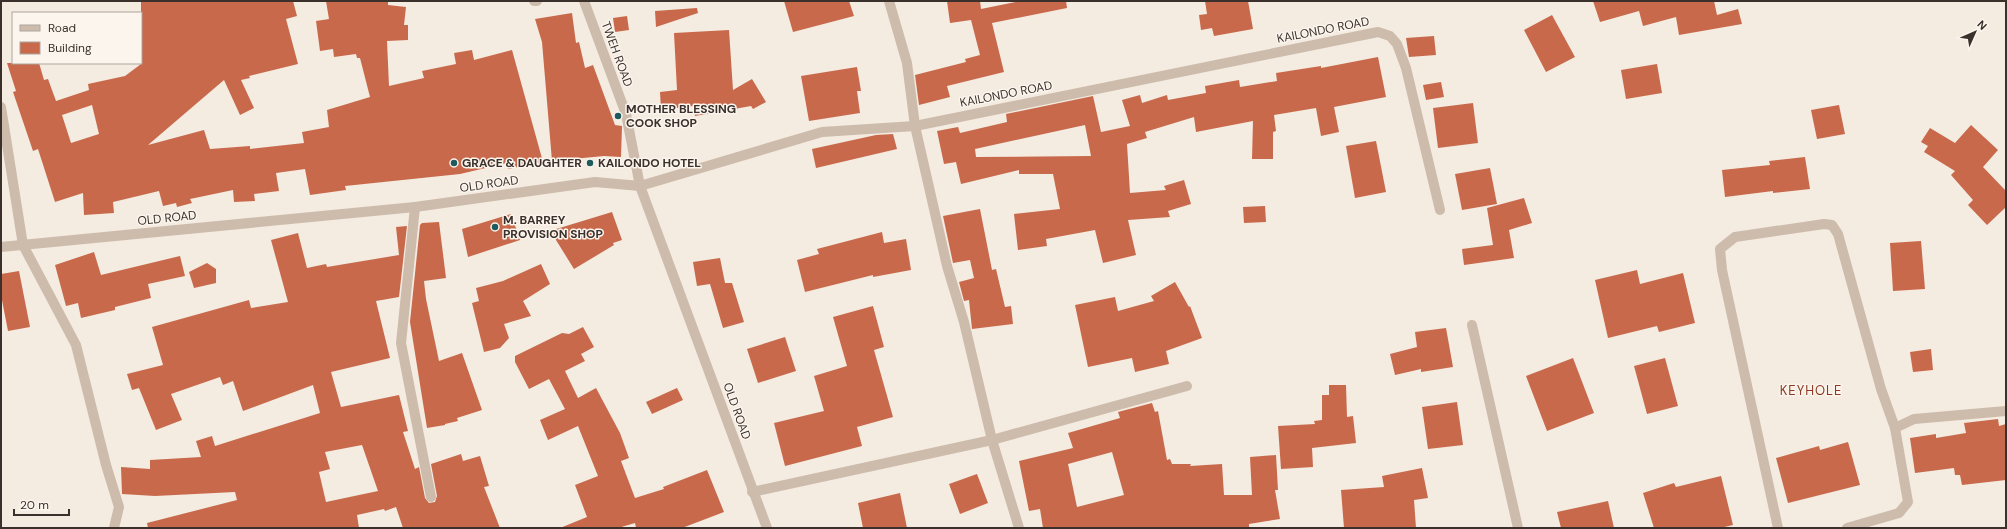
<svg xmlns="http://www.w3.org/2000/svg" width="2007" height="529" font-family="'DM Sans',sans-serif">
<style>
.building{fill:#c8694b;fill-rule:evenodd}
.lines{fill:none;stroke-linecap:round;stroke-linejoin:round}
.minor{stroke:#cdbbac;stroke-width:10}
.poi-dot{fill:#1f5a5e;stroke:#fbf5ee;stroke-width:1.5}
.labels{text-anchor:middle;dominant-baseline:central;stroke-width:3;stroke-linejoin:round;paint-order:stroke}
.street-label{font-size:12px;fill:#3b302b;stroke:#fbf5ee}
.poi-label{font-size:12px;font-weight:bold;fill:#3b302b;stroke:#fbf5ee;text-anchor:start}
.neighbourhood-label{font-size:13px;letter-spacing:1px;fill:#8c3b22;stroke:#fbf5ee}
</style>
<rect width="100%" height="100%" fill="#f4ebe1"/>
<g class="building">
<path d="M141 1H293L297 16 286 19 298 64 249 76 250 78 241 80 254 108 240 115 224 80 148 145 204 130 210 149 250 146V149L304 143 302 132 329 127 327 110 370 97 360 58H357L356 54 334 57 333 49 320 51 316 21 329 19 326 1H388V5L406 7 404 25H408V40L387 41 389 86 424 78 422 71 456 64 454 53 472 50 474 60 512 50 543 162 508 169 507 163 460 174 345 186 346 190 310 195 305 169 276 173 279 191 254 194 255 201 234 202 233 190 190 199 192 203 177 207 176 203 163 206 159 191 113 202 114 213 84 215 83 193 55 202 38 149 33 151 13 92 16 91 7 63H39L44 80 48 79 56 101 89 90 88 84 125 76 141 64ZM92 105 99 134 71 143 62 115Z"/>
<path d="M784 1H849L854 16 793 32Z"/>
<path d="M947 1H980L981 9 1021 1H1066L1067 8 992 23 1004 72 947 86 950 97 919 105 915 75 966 62 965 59 980 55 971 20 950 23Z"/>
<path d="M1205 1H1248L1253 29 1214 36 1212 28 1201 30 1199 15 1207 14Z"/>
<path d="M1593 1H1714L1717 15 1738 9 1742 24 1679 35 1676 17 1643 26 1639 11 1600 22Z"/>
<path d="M697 8 698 13 656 27 655 11Z"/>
<path d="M572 13 576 43 579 42 585 68 593 65 615 125 622 126 621 157 604 156 552 161 542 42 535 19Z"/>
<path d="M1552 15 1575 57 1546 72 1524 30Z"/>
<path d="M627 16 629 30 615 32 613 18Z"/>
<path d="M729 30 733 90 752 79 766 102 753 109 751 106 695 116 693 106 661 110 660 92 677 90 674 33Z"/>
<path d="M1434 36 1436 55 1409 57 1406 38Z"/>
<path d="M1378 57 1386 97 1334 107 1339 132 1321 136 1316 108 1274 115 1276 131 1273 132V159H1252L1253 121 1196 132 1194 117 1145 132 1147 138 1127 144 1130 193 1166 190 1164 186 1184 180 1191 204 1168 211 1170 217 1128 220 1136 255 1103 263 1095 230 1046 239 1047 246 1018 250 1014 214 1060 209 1053 174H1019V170L961 184 956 162 944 164 937 131 958 127 960 133 1007 122 1006 114 1093 96 1101 132 1130 126 1122 100 1140 95 1142 103 1167 95 1168 100 1206 93 1205 86 1239 80 1240 87 1277 81 1276 73 1321 66V68ZM1085 125 1091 156 976 157 975 149Z"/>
<path d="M1657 64 1662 93 1626 99 1621 70Z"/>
<path d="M857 67 861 91H857L860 113 809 121 801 76Z"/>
<path d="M1441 82 1444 97 1426 100 1423 85Z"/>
<path d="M1473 103 1478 143 1438 148 1433 108Z"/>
<path d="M1839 105 1845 134 1817 139 1811 110Z"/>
<path d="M1971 125 1998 150 1983 167 2006 191V207L1987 225 1968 205 1973 200 1951 175 1955 171 1924 152 1928 146 1921 142 1930 128 1955 143Z"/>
<path d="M893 134 897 149 816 168 812 149 876 135Z"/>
<path d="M1376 141 1386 192 1355 198 1346 146Z"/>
<path d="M1805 157 1810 189 1773 193V191L1725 197 1722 170 1770 165 1769 161Z"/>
<path d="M1490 168 1497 204 1462 210 1455 174Z"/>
<path d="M1524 198 1532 223 1509 230 1514 258 1464 265 1462 249 1493 245 1487 208Z"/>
<path d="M1265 206 1266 222 1244 223 1243 207Z"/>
<path d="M980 209 992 270 996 269 1005 307 1011 306 1013 324 972 329 969 300 964 301 959 282 974 278 970 260 953 263 943 216Z"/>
<path d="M612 212 622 240 613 243 614 245 574 269 556 240 553 230Z"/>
<path d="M511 214 520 240 468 257 462 229Z"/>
<path d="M439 222 446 278 424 281 426 299 439 361 462 353 482 410 457 418 458 421 445 424V425L427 428 410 322 420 225 422 223Z"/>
<path d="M407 226 399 297 376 301 390 358 331 372 341 407 399 395 408 431 403 432 415 469 419 467 425 498 429 503 435 502 437 496 431 464 461 454 463 461 480 456 489 486 484 487 500 528H403L396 507 385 511 384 509 357 515 359 528H148L147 523 237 500 235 492 155 496 122 494 121 467 150 469V460L201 457 196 441 212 436 215 446 320 413 313 385 243 411 233 381 223 385 220 377 171 394 182 420 156 430 139 388 132 390 127 374 163 365 152 327 249 300 251 308 288 302 271 240 298 233 307 268 326 264 327 267 399 255 396 227ZM362 445 378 491 326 502 319 472 330 469 325 452Z"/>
<path d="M882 232 884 243 906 239 911 270 873 277V275L805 292 797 260 819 254 817 249Z"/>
<path d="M1921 241 1925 289 1893 291 1890 243Z"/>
<path d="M94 252 101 275 180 256 185 276 148 284 151 298 115 307V310L81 318 78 303 66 306 55 265Z"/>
<path d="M720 258 725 283H732L744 322 723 328 710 284 697 286 693 262Z"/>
<path d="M207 263 216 269V283L194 288 189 272Z"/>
<path d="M541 264 550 284 523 301 531 316 504 324 509 338 500 348 484 352 472 303 479 301 476 288 503 281Z"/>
<path d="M1637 270 1640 284 1683 273 1695 323 1659 332 1657 326 1608 338 1595 280Z"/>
<path d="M19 271 30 327 8 331 1 295V274Z"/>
<path d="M1175 282 1189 307 1190 306 1202 338 1166 351 1169 364 1135 372 1132 358 1088 367 1075 305 1115 297 1118 311 1154 301 1151 296Z"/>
<path d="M873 306 884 347 874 350 893 417 857 427 862 446 785 466 774 423 824 411 814 376 847 366 833 317Z"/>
<path d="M583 327 594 347 581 354 585 361 565 371 578 398 596 388 620 433 629 458 621 461 635 498 664 489 663 487 707 470 724 512 682 528H636L635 523 618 528H560L587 517 575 485 598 476 578 426 548 440 540 420 565 409 549 379 529 389 515 362V356L562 333 569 334Z"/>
<path d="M1446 328 1453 367 1421 372V369L1395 375 1390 354 1417 347 1415 332Z"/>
<path d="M785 337 796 371 758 383 747 349Z"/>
<path d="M1931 349 1933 370 1913 372 1910 352Z"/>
<path d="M1573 358 1594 413 1547 431 1526 376Z"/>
<path d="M1665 358 1678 406 1647 414 1634 366Z"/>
<path d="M1329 385H1346L1347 417 1353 416 1356 443 1312 448 1313 467 1281 469 1278 426 1315 424 1314 421 1322 420V395H1329Z"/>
<path d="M677 388 683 400 652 414 646 402Z"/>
<path d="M1457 402 1463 445 1428 449 1422 407Z"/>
<path d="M1152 403 1155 412 1158 411 1167 460 1170 459 1172 464H1191L1190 466 1222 464 1224 495H1252L1250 457 1276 455 1278 490H1275L1280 519 1249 524V528H1043L1040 509 1029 511 1019 461 1073 448 1068 433 1120 418 1118 412ZM1112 452 1124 495 1077 507 1068 464Z"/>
<path d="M1998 419 1999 426 2006 424V480L1962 485 1960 475H1955L1954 468 1915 473 1910 438 1936 434V438L1966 433 1964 423Z"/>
<path d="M1848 442 1860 485 1788 503 1776 458 1819 446 1820 450Z"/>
<path d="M1422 468 1428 498 1414 500 1416 528H1344L1341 490 1384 487 1382 476Z"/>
<path d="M977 474 988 503 960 514 949 484Z"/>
<path d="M1721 476 1733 525 1720 528H1654L1643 493 1674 483 1676 487Z"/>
<path d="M900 493 907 528H863L858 503Z"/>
<path d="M1608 501 1614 528H1561L1557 512Z"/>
</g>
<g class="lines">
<g class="minor">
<path d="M534 1H537"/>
<path d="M584 1 626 114 640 186 767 528"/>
<path d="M889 1 907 63 915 126 947 266 964 322 992 440 1019 528"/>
<path d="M1 107 23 245 76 345 106 465 119 507 114 528"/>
<path d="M415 207 401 343 431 497"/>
<path d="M1 247 415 207 595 182 640 186 822 132 915 126 1378 32 1390 36 1397 44 1406 68 1440 210"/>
<path d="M1472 325 1518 528"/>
<path d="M752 492 992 440 1187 386"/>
<path d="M1778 528 1722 270 1720 249 1735 237 1824 224 1832 225 1838 234 1881 389 1895 428"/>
<path d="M1847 528 1899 513 1908 502 1895 428 1914 419 2006 411"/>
</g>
</g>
<g class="poi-dot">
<circle cx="618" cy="116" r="4"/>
<circle cx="454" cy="163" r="4"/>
<circle cx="590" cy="163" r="4"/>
<circle cx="495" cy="227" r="4"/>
</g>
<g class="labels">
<g class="street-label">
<text transform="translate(1323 30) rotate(-11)">KAILONDO ROAD</text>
<text transform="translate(617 54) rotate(70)">TWEH ROAD</text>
<text transform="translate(1006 94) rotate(-11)">KAILONDO ROAD</text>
<text transform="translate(489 184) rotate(-8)">OLD ROAD</text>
<text transform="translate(167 218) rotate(-6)">OLD ROAD</text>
<text transform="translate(737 411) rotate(70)">OLD ROAD</text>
</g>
<g class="poi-label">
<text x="626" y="109">MOTHER BLESSING<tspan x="626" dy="14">COOK SHOP</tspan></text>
<text x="462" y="163">GRACE &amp; DAUGHTER</text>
<text x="598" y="163">KAILONDO HOTEL</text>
<text x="503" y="220">M. BARREY<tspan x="503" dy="14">PROVISION SHOP</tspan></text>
</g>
<g class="neighbourhood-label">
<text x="1811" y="390">KEYHOLE</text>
</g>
</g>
<rect width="2007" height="529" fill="none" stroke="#3b302b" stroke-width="4"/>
<rect x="12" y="12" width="130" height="52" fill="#fbf5ee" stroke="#aea6a0"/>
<rect x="20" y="25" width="20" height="6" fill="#cdbbac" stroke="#aea6a0"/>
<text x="48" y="32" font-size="12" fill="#3b302b">Road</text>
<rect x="20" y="42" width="20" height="12" fill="#c8694b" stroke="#aea6a0"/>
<text x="48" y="52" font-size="12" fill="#3b302b">Building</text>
<g transform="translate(1975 32) rotate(45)" stroke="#fbf5ee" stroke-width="3" paint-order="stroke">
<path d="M0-3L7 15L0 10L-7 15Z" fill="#3b302b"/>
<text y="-6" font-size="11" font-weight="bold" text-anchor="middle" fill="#3b302b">N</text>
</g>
<path d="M14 509v6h55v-6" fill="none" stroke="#3b302b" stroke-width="2"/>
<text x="20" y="509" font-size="12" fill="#3b302b" stroke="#fbf5ee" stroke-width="3" paint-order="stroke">20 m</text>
</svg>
